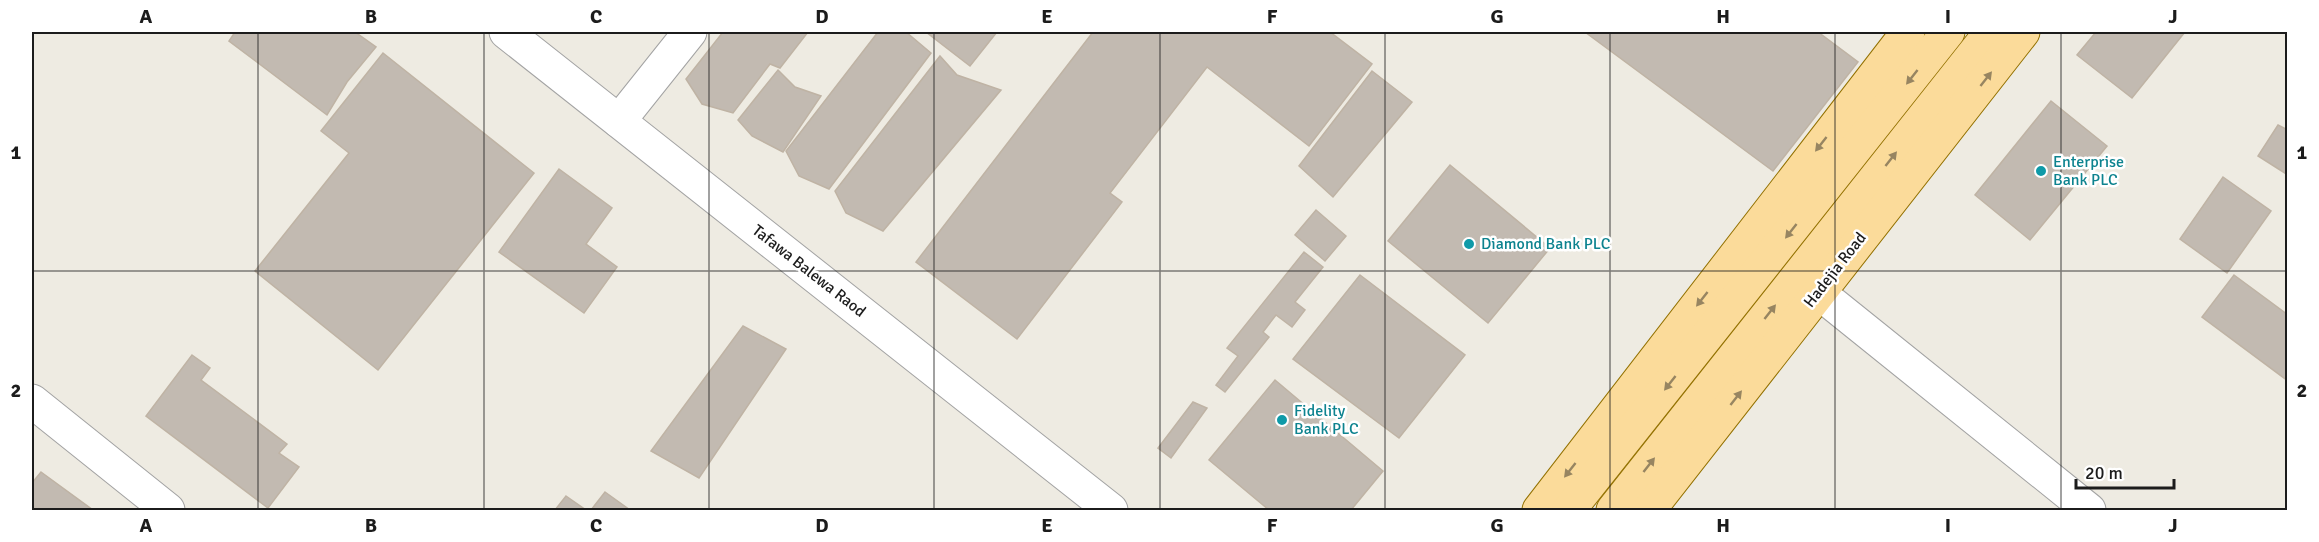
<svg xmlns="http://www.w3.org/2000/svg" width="2319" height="542" font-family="Signika,sans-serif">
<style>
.building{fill:#c2bab1;stroke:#bfb3a4;stroke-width:1.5}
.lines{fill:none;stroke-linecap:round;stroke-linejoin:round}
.minor-casing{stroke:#a3a3a3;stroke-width:35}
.major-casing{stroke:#937101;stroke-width:35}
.minor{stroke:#fff;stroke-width:33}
.major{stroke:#fbdb9a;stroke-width:33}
.oneway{fill:#978561}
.grid{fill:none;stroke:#1c1c1c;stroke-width:1.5;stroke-opacity:0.55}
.culture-dot{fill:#0f9aa8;stroke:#fff;stroke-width:2}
.labels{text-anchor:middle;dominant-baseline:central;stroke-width:5;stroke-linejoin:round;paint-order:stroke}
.culture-label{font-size:16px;fill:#0d838f;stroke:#fff;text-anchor:start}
.street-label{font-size:16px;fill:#1c1c1c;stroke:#fff}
.neatline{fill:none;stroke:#1c1c1c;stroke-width:2}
.grid-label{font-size:20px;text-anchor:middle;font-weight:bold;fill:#1c1c1c}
</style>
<rect width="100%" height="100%" fill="#eeebe2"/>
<g class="building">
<path d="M235 32H355L376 47 347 82 327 115 229 41Z"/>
<path d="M723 32H808L780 68 770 64 733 113 702 104 686 79Z"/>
<path d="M878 32H906L931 53 829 189 799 176 786 151Z"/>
<path d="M926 32H997L970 66Z"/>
<path d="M1093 32H1330L1372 64 1309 146 1207 67 1110 193 1122 202 1017 339 916 262Z"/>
<path d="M1585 32H1818L1858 62 1773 171Z"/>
<path d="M2096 32H2185L2132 98 2077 55Z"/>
<path d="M383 53 534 173 378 370 255 271 349 153 321 131Z"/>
<path d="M940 56 957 75 1001 90 883 231 846 213 835 191Z"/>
<path d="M778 70 795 87 821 96 783 152 752 136 738 120Z"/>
<path d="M1372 71 1412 102 1333 197 1299 166Z"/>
<path d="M2051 101 2107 146 2030 240 1975 195Z"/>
<path d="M2278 125 2288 130V175L2258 156Z"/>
<path d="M1450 165 1550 248 1488 323 1388 241Z"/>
<path d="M559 169 612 208 586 244 617 267 584 313 499 252Z"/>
<path d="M2223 177 2271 211 2227 273 2180 239Z"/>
<path d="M1316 210 1346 236 1325 261 1295 235Z"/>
<path d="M1304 252 1323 267 1295 302 1305 310 1292 327 1276 315 1263 332 1269 337 1225 392 1216 385 1238 356 1227 348Z"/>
<path d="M1360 275 1465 355 1399 438 1293 359Z"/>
<path d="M2234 275 2288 315V381L2202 317Z"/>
<path d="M743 326 786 349 699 478 651 451Z"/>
<path d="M192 355 210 368 201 380 287 444 279 453 299 467 268 508 146 416Z"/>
<path d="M1275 380 1383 471 1351 510H1269L1209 460Z"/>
<path d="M1193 402 1207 408 1171 458 1158 448Z"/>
<path d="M41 472 93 510H32V483Z"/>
<path d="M605 492 630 510H591Z"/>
<path d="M566 496 586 510H555Z"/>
</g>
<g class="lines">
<g class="minor-casing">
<g id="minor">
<path d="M506 32 1111 510"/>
<path d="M619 121 690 32"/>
<path d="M1818 292 2089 510"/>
<path d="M32 401 168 510"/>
</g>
</g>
<g class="major-casing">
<g id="major">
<path d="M1539 510 1908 32"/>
<path d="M1569 510 1948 32"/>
<path d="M1613 510 1991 32"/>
<path d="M1649 510 2023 32"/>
</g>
</g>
<use href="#minor" class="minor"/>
<use href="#major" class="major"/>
</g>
<defs><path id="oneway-solid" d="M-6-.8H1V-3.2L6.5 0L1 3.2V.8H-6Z" transform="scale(1.5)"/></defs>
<g class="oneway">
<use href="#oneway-solid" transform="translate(1912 77) rotate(128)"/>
<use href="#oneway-solid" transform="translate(1986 79) rotate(-52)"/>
<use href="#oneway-solid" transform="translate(1821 144) rotate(128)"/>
<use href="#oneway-solid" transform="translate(1891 159) rotate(-52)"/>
<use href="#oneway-solid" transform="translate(1791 231) rotate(128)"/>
<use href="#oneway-solid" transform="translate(1702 299) rotate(128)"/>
<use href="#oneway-solid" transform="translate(1770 312) rotate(-52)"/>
<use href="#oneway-solid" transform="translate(1670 383) rotate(128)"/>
<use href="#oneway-solid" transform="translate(1736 398) rotate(-52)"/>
<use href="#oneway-solid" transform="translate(1649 465) rotate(-52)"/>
<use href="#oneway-solid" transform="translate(1570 470) rotate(128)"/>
</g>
<path class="grid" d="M258 32V510M484 32V510M709 32V510M934 32V510M1160 32V510M1385 32V510M1610 32V510M1835 32V510M2061 32V510M32 271H2288"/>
<g class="culture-dot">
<circle cx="2041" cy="171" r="6"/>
<circle cx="1469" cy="244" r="6"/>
<circle cx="1282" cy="420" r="6"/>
</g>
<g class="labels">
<g class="culture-label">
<text x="2053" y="162">Enterprise<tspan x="2053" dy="18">Bank PLC</tspan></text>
<text x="1481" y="244">Diamond Bank PLC</text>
<text x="1294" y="411">Fidelity<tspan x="1294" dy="18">Bank PLC</tspan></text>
</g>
<g class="street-label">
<text transform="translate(1835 270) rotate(-52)">Hadejia Road</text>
<text transform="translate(809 271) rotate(38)">Tafawa Balewa Raod</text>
</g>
</g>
<rect width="2319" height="542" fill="none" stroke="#ffffff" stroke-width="66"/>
<path d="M2076 479v9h98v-9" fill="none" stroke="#1c1c1c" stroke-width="3"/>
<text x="2085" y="479" font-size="18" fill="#1c1c1c" stroke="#ffffff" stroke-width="4.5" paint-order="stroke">20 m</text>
<rect x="33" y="33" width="2253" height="476" class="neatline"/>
<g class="grid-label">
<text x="146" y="23">A</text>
<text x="371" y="23">B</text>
<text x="596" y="23">C</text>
<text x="822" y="23">D</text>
<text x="1047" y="23">E</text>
<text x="1272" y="23">F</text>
<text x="1497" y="23">G</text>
<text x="1723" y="23">H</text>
<text x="1948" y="23">I</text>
<text x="2173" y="23">J</text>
<text x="16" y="159">1</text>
<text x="2302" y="159">1</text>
<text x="16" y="397">2</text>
<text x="2302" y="397">2</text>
<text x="146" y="532">A</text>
<text x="371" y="532">B</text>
<text x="596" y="532">C</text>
<text x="822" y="532">D</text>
<text x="1047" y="532">E</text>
<text x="1272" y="532">F</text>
<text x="1497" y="532">G</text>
<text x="1723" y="532">H</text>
<text x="1948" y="532">I</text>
<text x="2173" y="532">J</text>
</g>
</svg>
